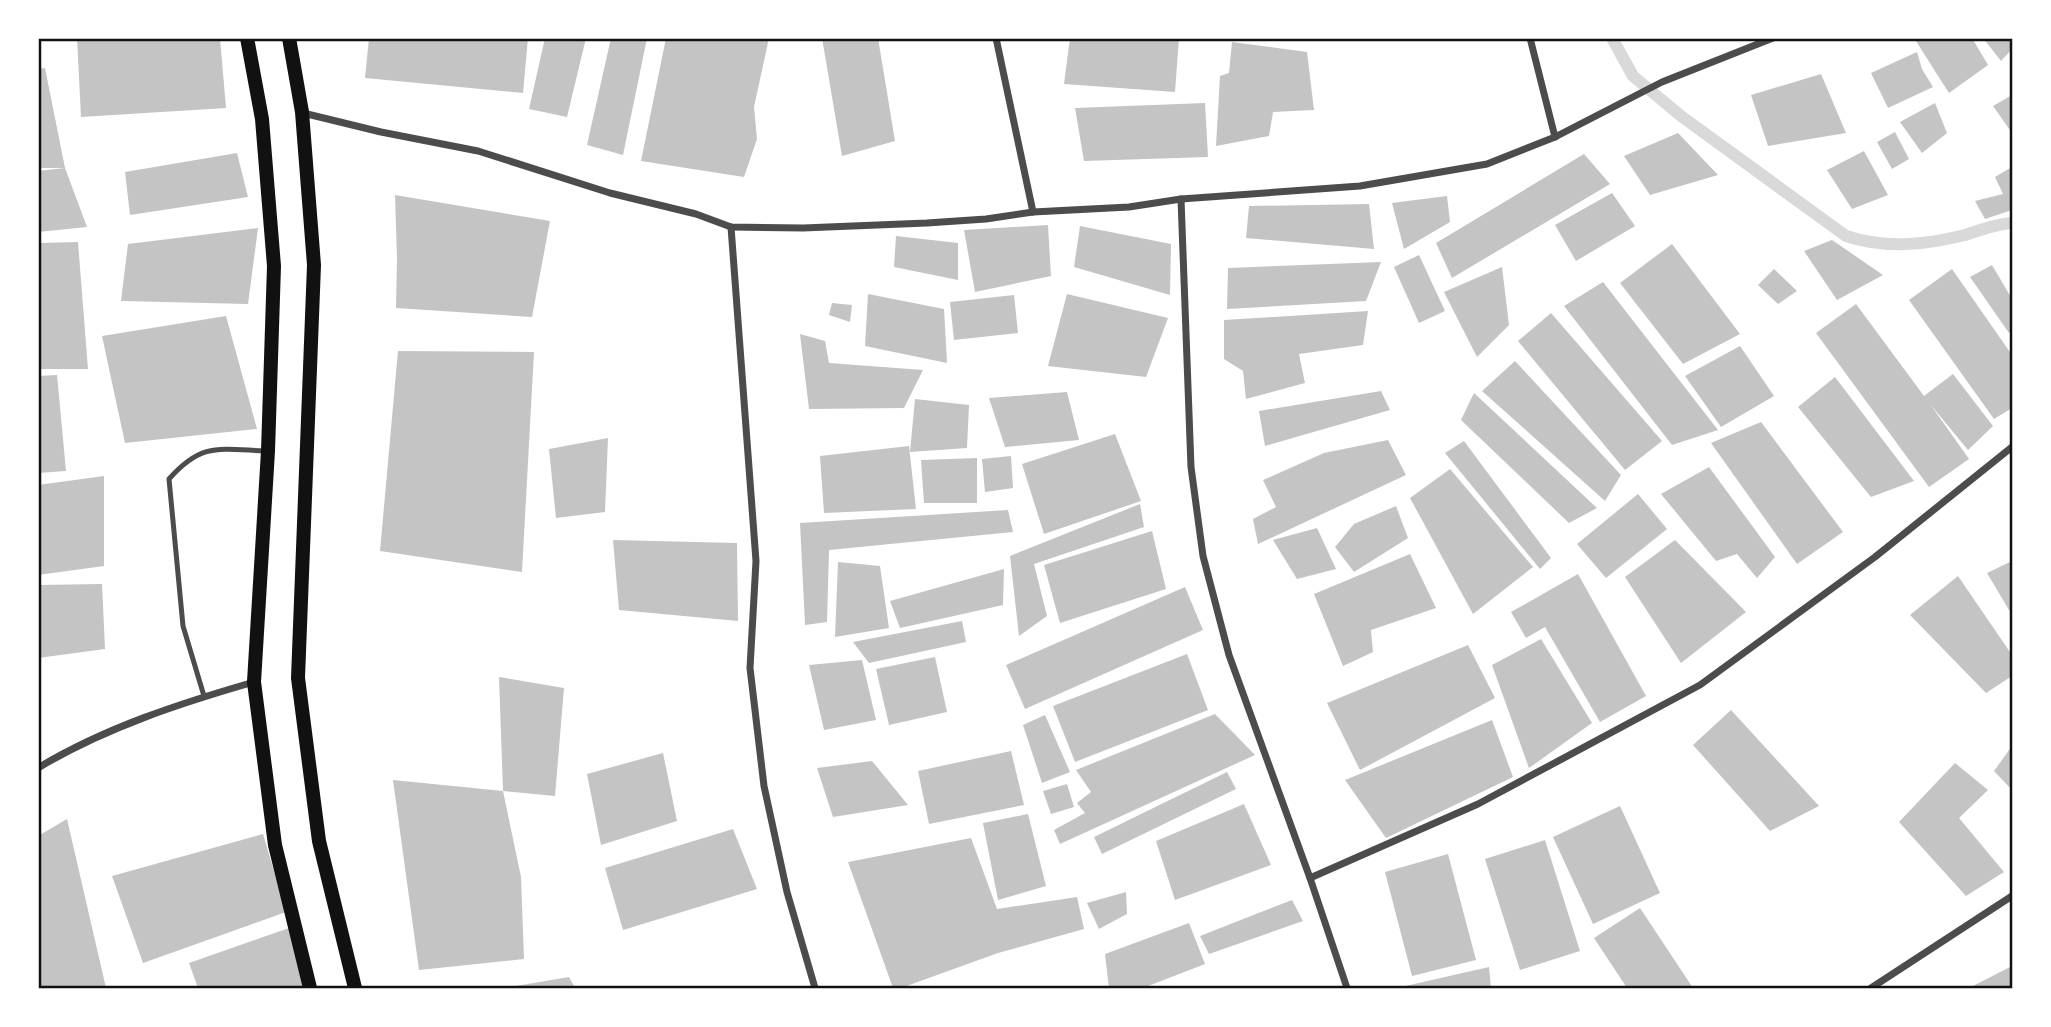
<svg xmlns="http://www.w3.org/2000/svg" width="2051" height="1027" font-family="Barlow,sans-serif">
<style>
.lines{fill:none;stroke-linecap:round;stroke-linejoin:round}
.stream{stroke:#d9d9d9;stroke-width:12}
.building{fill:#c4c4c4}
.service{stroke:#4c4c4c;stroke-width:5}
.minor{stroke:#4c4c4c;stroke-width:7}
.secondary{stroke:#111;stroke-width:14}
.neatline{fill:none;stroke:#111;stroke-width:2.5}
</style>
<rect width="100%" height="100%" fill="#fff"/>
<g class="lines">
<path class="stream" d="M1612 38 1633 76 1681 116 1846 236C1885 249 1925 245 1965 235 1980 230 1996 224 2012 223"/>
</g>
<g class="building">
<path d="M77 38H220L226 108 81 117Z"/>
<path d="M369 38H528L523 93 365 78Z"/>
<path d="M545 38H586L567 117 529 109Z"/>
<path d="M611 38H647L623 155 587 145Z"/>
<path d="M666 38H769L754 107 757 139 744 177 641 161Z"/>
<path d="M822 38H878L895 141 842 156Z"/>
<path d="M1070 38H1179L1175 92 1064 84Z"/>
<path d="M1914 38H1972L1988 65 1949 93Z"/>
<path d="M1983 38H2012V49L2001 61Z"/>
<path d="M1232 42 1307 52 1314 110 1273 112 1269 136 1216 146 1220 76 1229 73Z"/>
<path d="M1917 52 1922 69 1933 87 1888 108 1871 73Z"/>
<path d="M45 68 65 168H38V69Z"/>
<path d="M1821 74 1846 133 1768 146 1751 95Z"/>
<path d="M2012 95V133L1993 106Z"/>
<path d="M1205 103 1208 157 1084 161 1075 108Z"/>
<path d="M1935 103 1947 133 1922 153 1900 122Z"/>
<path d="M1895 132 1909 159 1892 169 1877 142Z"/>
<path d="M1678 133 1718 175 1650 195 1624 156Z"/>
<path d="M1864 151 1888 195 1852 209 1827 170Z"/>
<path d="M237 153 248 197 130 215 125 172Z"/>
<path d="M1584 154 1610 184 1452 278 1436 243Z"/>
<path d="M2012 167V210L1985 219 1975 201 2003 194 1995 177Z"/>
<path d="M65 168 87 227 38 232V171Z"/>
<path d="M1612 193 1635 226 1576 261 1555 225Z"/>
<path d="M395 195 550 221 532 317 396 308 397 258Z"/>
<path d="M1447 196 1450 222 1404 249 1392 203Z"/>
<path d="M1369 204 1374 249 1246 238 1249 206Z"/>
<path d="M1048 225 1051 276 975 292 964 230Z"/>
<path d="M1080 226 1171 244 1170 295 1074 267Z"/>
<path d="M258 228 248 304 121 301 128 244Z"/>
<path d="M896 236 958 243V280L894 267Z"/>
<path d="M1832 240 1883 275 1837 300 1804 251Z"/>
<path d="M78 242 88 369H38V243Z"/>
<path d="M1672 244 1740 334 1683 364 1620 283Z"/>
<path d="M1419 255 1445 311 1419 323 1394 267Z"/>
<path d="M1381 262 1366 301 1227 309 1228 268Z"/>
<path d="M1992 265 2012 299V330L2009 333 1970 277Z"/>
<path d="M1502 267 1509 325 1477 357 1444 292Z"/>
<path d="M1774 269 1797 291 1778 304 1758 285Z"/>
<path d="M1952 269 2012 355V408L1994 419 1909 300Z"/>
<path d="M1603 282 1718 430 1672 445 1564 306Z"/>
<path d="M868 294 944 309 947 363 865 346Z"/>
<path d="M1067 294 1168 318 1146 377 1048 366Z"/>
<path d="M1014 295 1018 333 954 340 950 302Z"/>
<path d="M832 303 852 305 850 322 829 315Z"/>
<path d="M1856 304 1924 396 1953 374 1993 426 1968 450 1930 404 1969 459 1929 487 1816 333Z"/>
<path d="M1368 311 1363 345 1299 354 1305 383 1246 399 1243 371 1224 359V320Z"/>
<path d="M1551 313 1662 441 1625 470 1518 341Z"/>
<path d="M226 316 257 429 125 443 102 336Z"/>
<path d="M800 334 825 341 829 363 923 370 904 408 809 409Z"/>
<path d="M1740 346 1774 396 1721 427 1685 376Z"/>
<path d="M398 351 534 352 522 572 380 551Z"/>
<path d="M1515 361 1621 475 1605 501 1482 391Z"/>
<path d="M57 375 66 471 38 473V376Z"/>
<path d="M1835 377 1914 481 1871 497 1798 407Z"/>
<path d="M1381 391 1390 410 1265 446 1259 411Z"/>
<path d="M1067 392 1079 440 1005 447 989 398Z"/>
<path d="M1474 393 1597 508 1569 523 1461 420Z"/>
<path d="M915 399 969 405 967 448 910 452Z"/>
<path d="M1761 422 1843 532 1797 564 1711 443Z"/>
<path d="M1115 434 1141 501 1044 534 1022 464Z"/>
<path d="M608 438 605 512 556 518 549 449Z"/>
<path d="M1388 440 1406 475 1258 544 1253 519 1276 507 1263 480 1324 453Z"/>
<path d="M1464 441 1551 558 1540 569 1445 453Z"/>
<path d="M909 446 916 509 824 513 820 456Z"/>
<path d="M1011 456 1013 488 985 492 982 459Z"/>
<path d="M977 458V503H924L921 460Z"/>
<path d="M1709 467 1775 557 1757 578 1737 554 1716 561 1661 494Z"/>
<path d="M1450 469 1533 567 1473 614 1410 498Z"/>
<path d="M104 476V566L38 575V485Z"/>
<path d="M1638 494 1667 529 1606 578 1577 544Z"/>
<path d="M1140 504 1144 527 1034 564 1047 616 1019 636 1010 556Z"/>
<path d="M1396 506 1408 538 1354 572 1335 547 1354 524Z"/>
<path d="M1008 510 1013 532 829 550 827 622 805 625 800 523Z"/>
<path d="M1317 528 1336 569 1297 579 1273 540Z"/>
<path d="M1152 531 1166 589 1060 623 1044 565Z"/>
<path d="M613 540 737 543 738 621 619 610Z"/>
<path d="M1675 540 1746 612 1681 663 1625 577Z"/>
<path d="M1410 554 1436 608 1371 630 1373 652 1343 666 1314 594Z"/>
<path d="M2012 561V615L1987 573Z"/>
<path d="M838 562 880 566 889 628 835 637Z"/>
<path d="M1004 569 1003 605 900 628 890 601Z"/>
<path d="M1578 574 1646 696 1600 722 1545 627 1526 638 1511 612Z"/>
<path d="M1958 576 2012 655V676L1986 693 1910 615Z"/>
<path d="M102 584 105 649 38 658V585Z"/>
<path d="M1185 587 1203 630 1025 709 1006 665Z"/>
<path d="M962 621 966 642 869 663 853 642Z"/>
<path d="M1541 639 1592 723 1529 768 1492 665Z"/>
<path d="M1468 645 1495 698 1360 770 1327 703Z"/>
<path d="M1187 654 1208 710 1075 762 1053 706Z"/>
<path d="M935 657 947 712 889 725 876 669Z"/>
<path d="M862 660 876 720 824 730 809 665Z"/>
<path d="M499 677 564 688 555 796 503 791 521 877 524 959 419 970 393 780 503 791Z"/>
<path d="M1731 710 1819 806 1770 831 1693 745Z"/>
<path d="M1215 714 1255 755 1060 844 1054 830 1085 813 1077 803 1091 792 1076 770Z"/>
<path d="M1045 715 1070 772 1042 783 1023 725Z"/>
<path d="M1492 720 1513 777 1386 838 1345 780Z"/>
<path d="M2012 746V790L1994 771Z"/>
<path d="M1011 751 1024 805 929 824 918 771Z"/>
<path d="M663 753 677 821 601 845 587 774Z"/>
<path d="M872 761 908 805 833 817 817 768Z"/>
<path d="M1955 763 1988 790 1959 818 2004 872 1966 896 1899 822Z"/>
<path d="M1227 772 1236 789 1102 854 1094 837Z"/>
<path d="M1067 784 1074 807 1051 814 1043 791Z"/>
<path d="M1244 804 1271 865 1175 900 1156 841Z"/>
<path d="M1620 806 1660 893 1593 924 1553 837Z"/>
<path d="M1028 814 1046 886 998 900 983 823Z"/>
<path d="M67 819 106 988H38V836Z"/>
<path d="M733 829 757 889 623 930 605 868Z"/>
<path d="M263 834 286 912 143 963 112 876Z"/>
<path d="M971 838 997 909 1077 897 1084 929 998 953 901 988H893L848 862Z"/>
<path d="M1545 840 1580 951 1520 970 1485 859Z"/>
<path d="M1448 854 1476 960 1412 976 1385 872Z"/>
<path d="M1126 892 1127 914 1099 929 1087 903Z"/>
<path d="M1292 900 1303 921 1209 954 1200 936Z"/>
<path d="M1640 908 1693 988H1627L1594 938Z"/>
<path d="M1189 923 1205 964 1143 988H1109L1105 954Z"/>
<path d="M289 928 303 988H198L189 963Z"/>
<path d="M2012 966V988H1969Z"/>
<path d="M1489 967 1491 988H1401V987Z"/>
<path d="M569 977 575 988H510V987Z"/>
</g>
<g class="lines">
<path class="service" d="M204 696 183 626 169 479C202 442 219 449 265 451"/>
<g class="minor">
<path d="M996 38 1033 212"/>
<path d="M1530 38 1555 137"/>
<path d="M303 113 381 132 478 151 610 193 696 214 731 227 803 228 927 223 986 219 1033 212 1129 207 1181 199 1360 186 1487 164 1555 137 1662 82 1773 38"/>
<path d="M1181 199 1191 467 1203 556 1229 655 1310 878 1347 988"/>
<path d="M731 227 756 561 750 668 764 786 787 892 815 988"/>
<path d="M38 768C104 728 181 703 254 682"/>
<path d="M1310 878 1478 804 1700 685 1875 557 2012 447"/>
<path d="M1871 988 2012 896"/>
</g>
<g class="secondary">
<path d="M247 38 262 119 274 266 268 451 254 682 275 845 310 988"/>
<path d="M289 38 302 112 314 265 298 678 319 841 355 988"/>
</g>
</g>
<rect width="2051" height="1027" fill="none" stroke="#ffffff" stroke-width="80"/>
<rect x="40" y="40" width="1971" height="947" class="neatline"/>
</svg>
